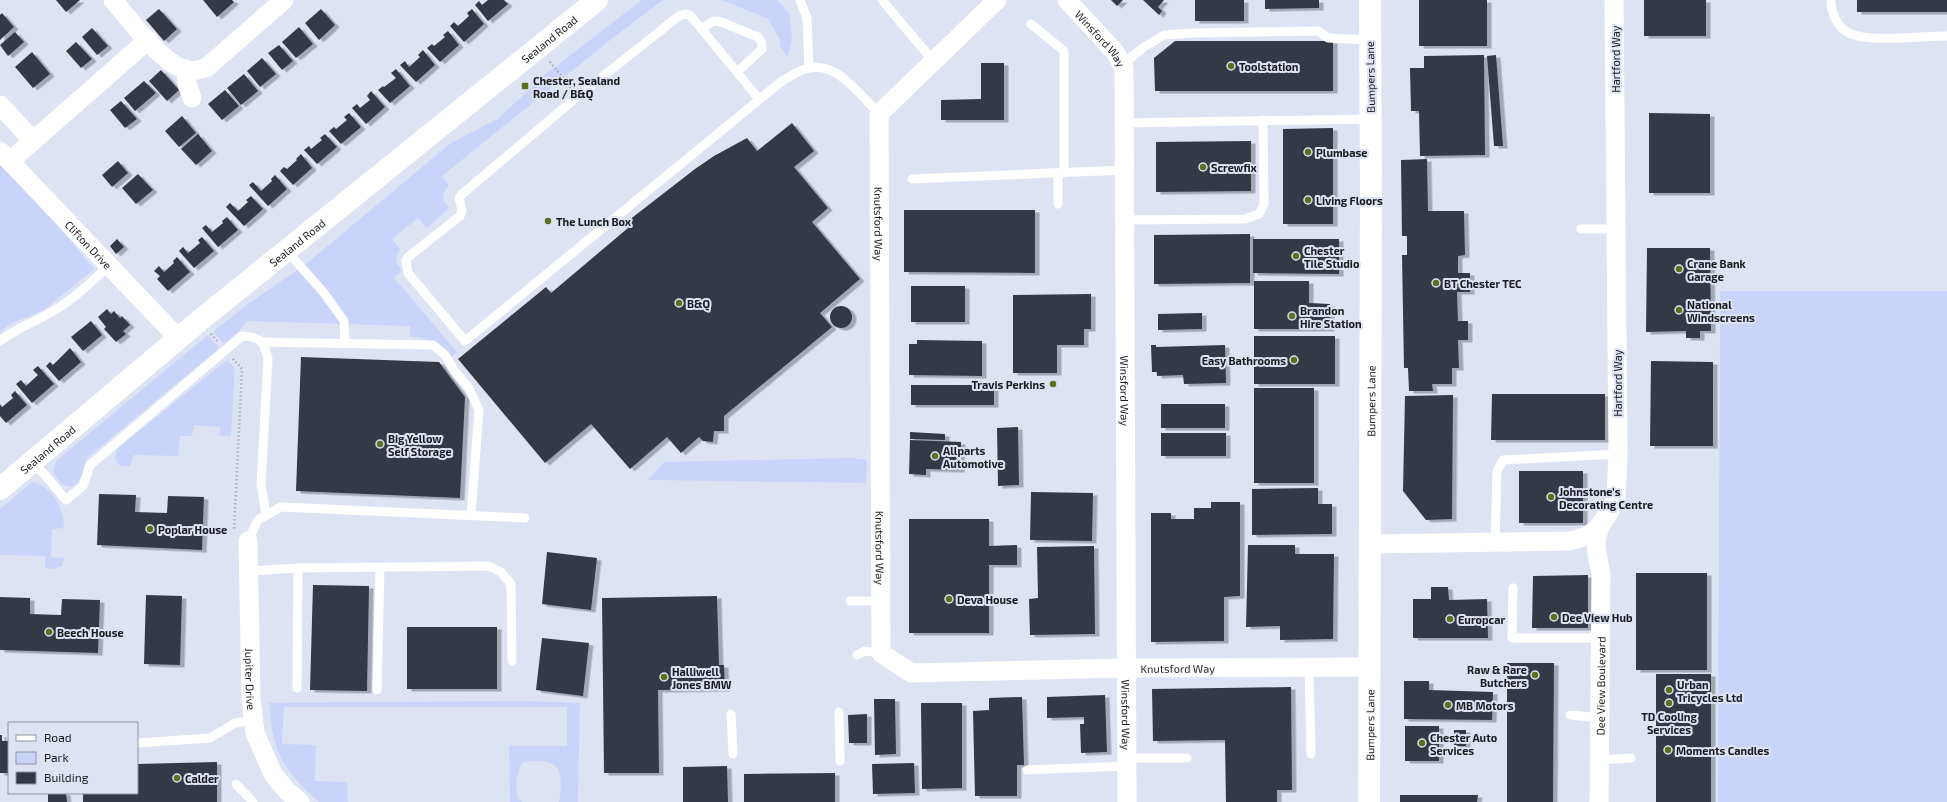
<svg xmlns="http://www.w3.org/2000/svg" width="1947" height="802" font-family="'Exo 2',sans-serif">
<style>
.green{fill:#c9d4fb}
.building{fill:#343845;filter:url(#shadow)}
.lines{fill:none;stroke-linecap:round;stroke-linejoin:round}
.path{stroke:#9498a5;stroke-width:2.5;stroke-dasharray:1 3;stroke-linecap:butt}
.lane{stroke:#fff;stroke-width:9}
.street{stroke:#fff;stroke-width:19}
.secondary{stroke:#fff;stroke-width:22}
.primary{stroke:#fff;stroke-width:22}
.poi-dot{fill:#5c701e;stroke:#dee3f4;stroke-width:1.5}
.labels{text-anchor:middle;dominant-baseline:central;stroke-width:4;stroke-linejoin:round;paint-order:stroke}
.street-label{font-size:11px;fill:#191b21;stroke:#dee3f4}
.poi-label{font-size:11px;font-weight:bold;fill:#191b21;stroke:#dee3f4;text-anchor:start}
</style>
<defs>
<filter id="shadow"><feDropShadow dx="4.5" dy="2.5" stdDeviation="0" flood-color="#0004"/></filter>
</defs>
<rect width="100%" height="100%" fill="#dee3f4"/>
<g class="green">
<path d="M642 0H663L614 37 442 176 449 186C441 193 442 200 449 208L427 228 418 218 392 239 400 249 396 256 397 264 402 270 394 278 457 352 450 358C436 346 429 336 410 337V326L247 321 240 330 224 344 213 332 244 307 306 264 451 143 499 118 547 73Z"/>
<path d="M722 0H777L789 13 792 39 788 57 780 47V40L768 19Z"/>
<path d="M0 161 24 185 94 269 44 310 10 324 0 332Z"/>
<path d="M1720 291H1947V802H1718Z"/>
<path d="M208 335 219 348 87 458C83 466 83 473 80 479 71 495 58 483 53 471L56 461Z"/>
<path d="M227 360 235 368 231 437 219 435 220 427 194 425 192 436H180L178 456 134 455 130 466H120L115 459 117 449Z"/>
<path d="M851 458 867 460 866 483 648 480 664 462Z"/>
<path d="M32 482C54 488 63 507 64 528L52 529 51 557 64 558 62 566 55 569 45 568V556L0 555V509Z"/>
<path d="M526 701 580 703 578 802H559C562 783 565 761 539 761 534 761 526 760 522 764 517 769 515 788 517 794 518 797 520 800 522 802H510L509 746H567V707H284L282 744 316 745 315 781 347 782 348 802H319C282 769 273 753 269 703Z"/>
</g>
<g class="building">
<path d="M56 0H80L66 12Z"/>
<path d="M203 0H232L234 2 217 17Z"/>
<path d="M488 0H504L508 4 488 21 475 5 479 1 482 5Z"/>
<path d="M1111 0H1123L1117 6Z"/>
<path d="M1143 0H1164L1158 7 1162 11 1159 15Z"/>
<rect x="1195" y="0" width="49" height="21"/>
<path d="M1265 0H1319V8L1265 9Z"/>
<rect x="1419" y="0" width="68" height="46"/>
<rect x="1644" y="0" width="62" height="36"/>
<rect x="1857" y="0" width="90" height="12"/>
<path d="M159 9 177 29 164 41 146 20Z"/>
<path d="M321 9 335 25 319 40 305 23Z"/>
<path d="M472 9 484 24 464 42 450 26 454 22 458 26 469 16 467 13Z"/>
<path d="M2 13 14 27 0 40V15Z"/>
<path d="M299 27 313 44 296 58 282 42Z"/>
<path d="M92 28 108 46 97 55 82 37Z"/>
<path d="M448 31 459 45 440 62 427 48 432 44 434 46 445 37 443 35Z"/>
<path d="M15 32 24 42 8 56 0 45Z"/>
<path d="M1175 41H1333V91H1155L1154 58Z"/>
<path d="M76 42 92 59 81 68 66 51Z"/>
<path d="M279 45 293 61 282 70 268 53Z"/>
<path d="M423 50 435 65 416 82 400 65 405 61 409 67 420 57 418 55Z"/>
<path d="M32 52 50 74 33 88 15 67Z"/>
<path d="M1484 55 1485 155 1420 156 1419 111H1411L1410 68H1424V56Z"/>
<path d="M1496 55 1503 146H1494L1487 56Z"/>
<path d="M262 58 276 74 260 87 247 71Z"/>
<path d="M981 63H1004V120H941V100L981 99Z"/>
<path d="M396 69 410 86 390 103 378 90 383 86 384 87 396 78 391 73Z"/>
<path d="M161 70 179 90 167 101 149 81Z"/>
<path d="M244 74 258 91 241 105 227 88Z"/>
<path d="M144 81 156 93 135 111 124 98Z"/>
<path d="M225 90 239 106 222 120 208 104Z"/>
<path d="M371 91 385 107 366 124 352 108 357 104 360 108 370 100 367 96Z"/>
<path d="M121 101 137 119 125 128 110 110Z"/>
<path d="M349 113 361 127 341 144 329 131 334 127 336 129 347 120 344 117Z"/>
<path d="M1649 113 1710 114V193H1649Z"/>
<path d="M182 116 196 133 179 147 165 131Z"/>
<path d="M792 123 814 151 794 167 828 208 812 222 860 279 820 313 832 327 724 416V431H714L713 442 703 441 699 437 681 453 667 437 630 469 591 424 545 463 458 359 546 287 551 293 628 228 624 224 695 169 714 156 747 138 757 151Z"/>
<path d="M1333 128V224H1283V129Z"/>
<path d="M198 134 212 151 196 165 181 149Z"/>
<path d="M325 134 337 147 317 164 304 150 309 146 311 149 322 140 320 138Z"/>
<path d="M1251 141V191L1156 192V142Z"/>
<path d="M301 154 312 168 293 185 280 171 284 167 287 169 297 160 296 159Z"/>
<path d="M1427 159 1428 211H1464L1465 255 1458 256V273H1470V292H1457L1458 321H1468V340H1458L1459 368H1452V384H1432L1433 391H1409L1408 368H1404L1402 255H1407V236H1402L1401 160Z"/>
<path d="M118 161 128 173 112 187 102 175Z"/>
<path d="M138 174 153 190 136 204 122 188Z"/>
<path d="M275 175 287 189 268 206 249 185 253 182 261 191 272 181 271 179Z"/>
<path d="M251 196 263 209 244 226 226 207 230 203 238 211 248 202 246 200Z"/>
<path d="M904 210H1035V273L904 272Z"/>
<path d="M227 217 238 230 218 247 202 228 206 225 212 232 223 223 222 221Z"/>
<path d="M1250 234V283L1154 284V235Z"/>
<path d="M202 237 214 251 194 268 179 251 183 247 188 253 200 243 198 240Z"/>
<path d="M117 239 124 247 116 254 110 246Z"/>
<path d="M1253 239H1339V274L1253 273Z"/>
<path d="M1647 248H1710L1711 331H1700V338H1686V331L1646 332Z"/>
<path d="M177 257 190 272 168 291 157 279 160 276 154 271 159 266 164 272 174 263 173 261Z"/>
<path d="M1254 281H1309V303L1330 304V329H1254Z"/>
<rect x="911" y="286" width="54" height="36"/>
<path d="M1091 294V329H1084V345H1057V373H1013V295Z"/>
<circle cx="841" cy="317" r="11"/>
<path d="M107 309 111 314 114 311 120 318 122 316 130 325 123 331 126 334 116 342 104 329 106 327 98 317Z"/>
<path d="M1202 313V329L1158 330V314Z"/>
<path d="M91 321 102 335 83 351 71 337Z"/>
<rect x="1254" y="336" width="81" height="48"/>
<path d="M917 340 982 341V376L909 375V344H917Z"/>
<path d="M1151 345H1156V347L1225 345 1226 383 1184 384 1183 375 1157 376V372H1152Z"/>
<path d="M70 348 81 362 59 381 46 366 50 362 53 365Z"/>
<path d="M301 357 439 362 465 397 460 498 296 491Z"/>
<path d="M1651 361 1713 362V446H1650Z"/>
<path d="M38 366 54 384 32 403 16 384 21 380 26 386 38 375 33 370Z"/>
<rect x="911" y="385" width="83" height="20"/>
<rect x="1254" y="388" width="60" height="95"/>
<path d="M15 391 27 405 6 423 0 416V404L2 407 13 398 11 395Z"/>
<path d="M1492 394H1605V440H1491Z"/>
<path d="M1453 395 1452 519 1426 520 1403 491 1405 396Z"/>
<rect x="1161" y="404" width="64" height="24"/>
<path d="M1018 427 1019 485 998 486 997 428Z"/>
<path d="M910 432 945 434V440L910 439Z"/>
<rect x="1161" y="433" width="65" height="23"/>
<path d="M910 440 961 442 960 470 926 469V475L909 474Z"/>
<rect x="1519" y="471" width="64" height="52"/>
<path d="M1318 488V504H1332V534L1252 535V489Z"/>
<path d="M1031 492 1093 493 1092 541 1030 540Z"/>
<path d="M99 494 136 495 135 512 167 513 168 496 204 497 202 550 97 545Z"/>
<path d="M1211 502H1240V596L1224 597V641L1151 642V513H1171V519H1194V508H1211Z"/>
<path d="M909 519H989V546L1017 545V565H989V633H909Z"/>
<path d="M1248 545H1295V554H1334L1333 639 1280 640V626L1246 627Z"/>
<path d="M1094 546 1095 634 1030 635 1029 599 1038 598 1037 547Z"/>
<path d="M547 552 597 558 591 610 542 604Z"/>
<rect x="1636" y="573" width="71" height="97"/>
<path d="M1588 575V628H1532L1533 576Z"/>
<path d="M313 585 369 586 367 691 310 690Z"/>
<path d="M1431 587H1448L1449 600 1487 599 1488 638H1413V599H1431Z"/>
<path d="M146 595 182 596 180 665 144 664Z"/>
<path d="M717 596 719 665H724L725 689 658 690 659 773H604L602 598Z"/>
<path d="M0 597 30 598V614L61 615 62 599 100 600 98 653 0 650Z"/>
<rect x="407" y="627" width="90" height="62"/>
<path d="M542 638 589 643 583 696 536 690Z"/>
<path d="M1507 663H1554L1553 802H1507Z"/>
<rect x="1656" y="674" width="55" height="128"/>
<path d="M1404 681H1429V690L1493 692 1492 720 1404 719Z"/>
<path d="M1291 687 1292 790H1277V802H1226L1225 740 1153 741 1152 689Z"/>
<path d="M1105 695 1107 752 1081 753 1080 724H1084V717L1047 718V697Z"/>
<path d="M1022 697 1024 765H1017V796H975L973 711 989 710V698Z"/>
<path d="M874 699H895L896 754 875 755Z"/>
<path d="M921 703H962V788L922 789Z"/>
<path d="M867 714V743H849L848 715Z"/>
<rect x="1405" y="726" width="34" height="35"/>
<path d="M1454 730H1466V746H1454V742H1452V739H1454Z"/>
<path d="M0 735H2V741H9V773H0Z"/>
<path d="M217 762V802H83V793H137V764Z"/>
<path d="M914 763 915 793 873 794 872 764Z"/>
<path d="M727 766 728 802H683V767Z"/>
<path d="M835 773V802H744V774Z"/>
<path d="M48 793H66L67 802H48Z"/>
<path d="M1400 795H1478L1477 802H1400Z"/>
</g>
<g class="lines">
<g class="path">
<path d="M550 62 571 88"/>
<path d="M211 334 218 342"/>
<path d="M233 359 242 369 234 531"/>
</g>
<g class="lane">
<path d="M800 0 807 18 809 68"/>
<path d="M882 0 934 62"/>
<path d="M1831 0C1831 13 1837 27 1849 33 1868 43 1924 36 1947 36"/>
<path d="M1031 24 1064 51V173"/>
<path d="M701 29 714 21 721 22 758 37 762 43V49L737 72"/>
<path d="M1122 65 1144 47 1164 35 1193 33 1318 31 1328 38 1370 40"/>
<path d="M759 99 690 15 685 14 679 16 578 96 461 195 459 198 462 210 460 216 408 257 406 261 408 273 465 341 782 81C790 77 800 69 809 68 838 62 861 96 879 114"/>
<path d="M1124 123 1370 119"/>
<path d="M912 179 1124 170"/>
<path d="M1058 204V174"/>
<path d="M1124 220 1245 219 1259 214 1264 204 1263 120"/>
<path d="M1581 229H1616"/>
<path d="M286 250 324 293 344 321 345 344"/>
<path d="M0 341C15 329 30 324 46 315 70 303 91 282 110 265"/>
<path d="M261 342 433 345 445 355 455 372 469 388 479 410 471 515"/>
<path d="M33 461 66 500 83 486 90 465 242 336C260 336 264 342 268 359L261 484 266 515"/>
<path d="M248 541 258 520 281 507 525 518"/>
<path d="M1495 542 1497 471 1503 460 1618 454"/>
<path d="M250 571 298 568 488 566 501 572 511 584 512 661"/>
<path d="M1513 588 1512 638H1601"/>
<path d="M850 601H881"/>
<path d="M857 655 865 651 881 653"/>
<path d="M1309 667 1311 754"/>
<path d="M297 688 298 568"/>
<path d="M377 690 380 568"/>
<path d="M839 712 840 761"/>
<path d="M731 714 733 754"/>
<path d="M1570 715 1601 718"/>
<path d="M137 743 210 738 235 723 253 720"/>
<path d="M1126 758H1187"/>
<path d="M1599 760 1631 758"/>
<path d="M1027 770 1126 766"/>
<path d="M236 784 253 802"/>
</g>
<g class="street">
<path d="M113 0C129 19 165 68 190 71 195 71 201 69 206 68L284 0"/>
<path id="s1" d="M997 0 879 114 881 653 911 673 1126 668 1369 667"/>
<path id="s2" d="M1067 0 1115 52 1124 68 1127 802"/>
<path d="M186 69 187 84 192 98"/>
<path d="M0 105 33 141"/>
<path id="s3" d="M0 151 178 338"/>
<path d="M10 161 148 40"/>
<path id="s4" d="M248 541 251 698 255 733 273 774 287 791 300 802"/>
<path d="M1369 544 1570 541 1587 536 1596 530 1609 513 1616 499 1618 454 1614 0"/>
<path id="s5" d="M1599 802 1601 573C1597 553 1592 542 1602 524"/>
</g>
<path class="secondary" id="s6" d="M1369 802 1371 193 1370 0"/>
<path class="primary" id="s7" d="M0 489 199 321 597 0"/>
</g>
<g class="poi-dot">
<circle cx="1231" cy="66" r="4"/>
<rect x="521" y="82" width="8" height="8" rx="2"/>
<circle cx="1308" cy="152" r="4"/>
<circle cx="1203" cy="167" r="4"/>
<circle cx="1308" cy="200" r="4"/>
<circle cx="548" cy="221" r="4"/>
<circle cx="1296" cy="256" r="4"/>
<circle cx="1679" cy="269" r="4"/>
<circle cx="1436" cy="283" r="4"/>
<circle cx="679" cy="303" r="4"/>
<circle cx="1679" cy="310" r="4"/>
<circle cx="1292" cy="316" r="4"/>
<circle cx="1294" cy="360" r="4"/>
<circle cx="1053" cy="384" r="4"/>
<circle cx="380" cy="444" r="4"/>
<circle cx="935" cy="456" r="4"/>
<circle cx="1551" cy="497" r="4"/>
<circle cx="150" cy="529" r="4"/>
<circle cx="949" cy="599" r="4"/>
<circle cx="1554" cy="617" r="4"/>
<circle cx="1450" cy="619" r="4"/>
<circle cx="49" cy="632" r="4"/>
<circle cx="1535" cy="675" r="4"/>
<circle cx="664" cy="677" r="4"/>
<circle cx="1669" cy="690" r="4"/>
<circle cx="1669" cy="703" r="4"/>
<circle cx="1448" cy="705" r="4"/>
<circle cx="1422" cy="743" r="4"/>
<circle cx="1668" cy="750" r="4"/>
<circle cx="177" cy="778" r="4"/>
</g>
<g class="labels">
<g class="street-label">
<text stroke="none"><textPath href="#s7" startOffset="710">Sealand Road</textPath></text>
<text stroke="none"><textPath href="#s2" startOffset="51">Winsford Way</textPath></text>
<text transform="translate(1615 59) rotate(-90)">Hartford Way</text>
<text transform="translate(1370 77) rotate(-91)">Bumpers Lane</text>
<text stroke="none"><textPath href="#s1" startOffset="274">Knutsford Way</textPath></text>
<text stroke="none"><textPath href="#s7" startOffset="386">Sealand Road</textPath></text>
<text stroke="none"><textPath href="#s3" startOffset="129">Clifton Drive</textPath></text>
<text transform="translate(1617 383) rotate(-90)">Hartford Way</text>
<text stroke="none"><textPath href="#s2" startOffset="412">Winsford Way</textPath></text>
<text stroke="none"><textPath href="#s6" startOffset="401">Bumpers Lane</textPath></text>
<text stroke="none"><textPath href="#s7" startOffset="62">Sealand Road</textPath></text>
<text stroke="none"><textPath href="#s1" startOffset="598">Knutsford Way</textPath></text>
<text stroke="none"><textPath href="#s1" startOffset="1006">Knutsford Way</textPath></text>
<text stroke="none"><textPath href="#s4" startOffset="138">Jupiter Drive</textPath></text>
<text stroke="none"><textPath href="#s5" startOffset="116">Dee View Boulevard</textPath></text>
<text stroke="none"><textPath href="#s2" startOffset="736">Winsford Way</textPath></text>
<text stroke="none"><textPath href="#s6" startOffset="77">Bumpers Lane</textPath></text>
</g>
<g class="poi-label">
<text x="1239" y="66">Toolstation</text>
<text x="533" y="80">Chester, Sealand<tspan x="533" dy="13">Road / B&amp;Q</tspan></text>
<text x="1316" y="152">Plumbase</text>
<text x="1211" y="167">Screwfix</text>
<text x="1316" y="200">Living Floors</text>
<text x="556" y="221">The Lunch Box</text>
<text x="1304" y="250">Chester<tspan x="1304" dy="13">Tile Studio</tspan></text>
<text x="1687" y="263">Crane Bank<tspan x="1687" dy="13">Garage</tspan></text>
<text x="1444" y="283">BT Chester TEC</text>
<text x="687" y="303">B&amp;Q</text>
<text x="1687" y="304">National<tspan x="1687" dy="13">Windscreens</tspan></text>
<text x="1300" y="310">Brandon<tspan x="1300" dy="13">Hire Station</tspan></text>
<text x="1286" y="360" text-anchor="end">Easy Bathrooms</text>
<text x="1045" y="384" text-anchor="end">Travis Perkins</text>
<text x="388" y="438">Big Yellow<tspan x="388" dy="13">Self Storage</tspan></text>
<text x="943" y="450">Allparts<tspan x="943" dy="13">Automotive</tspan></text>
<text x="1559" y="491">Johnstone's<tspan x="1559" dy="13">Decorating Centre</tspan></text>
<text x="158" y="529">Poplar House</text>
<text x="957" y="599">Deva House</text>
<text x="1562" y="617">Dee View Hub</text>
<text x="1458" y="619">Europcar</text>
<text x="57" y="632">Beech House</text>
<text x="1527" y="669" text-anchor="end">Raw &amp; Rare<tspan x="1527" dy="13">Butchers</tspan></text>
<text x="672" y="671">Halliwell<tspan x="672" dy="13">Jones BMW</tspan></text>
<text x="1677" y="684">Urban<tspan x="1677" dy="13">Tricycles Ltd</tspan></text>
<text x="1456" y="705">MB Motors</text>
<text x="1669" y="716" text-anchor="middle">TD Cooling<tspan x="1669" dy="13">Services</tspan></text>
<text x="1430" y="737">Chester Auto<tspan x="1430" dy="13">Services</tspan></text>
<text x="1676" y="750">Moments Candles</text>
<text x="185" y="778">Calder</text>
</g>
</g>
<rect x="8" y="722" width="130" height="72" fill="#dee3f4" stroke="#8f93a0"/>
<rect x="16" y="735" width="20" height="6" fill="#ffffff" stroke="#8f93a0"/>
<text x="44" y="742" font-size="12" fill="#191b21">Road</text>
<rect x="16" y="752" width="20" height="12" fill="#c9d4fb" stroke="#8f93a0"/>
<text x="44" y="762" font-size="12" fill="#191b21">Park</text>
<rect x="16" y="772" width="20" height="12" fill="#343845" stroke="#8f93a0"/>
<text x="44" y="782" font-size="12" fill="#191b21">Building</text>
</svg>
